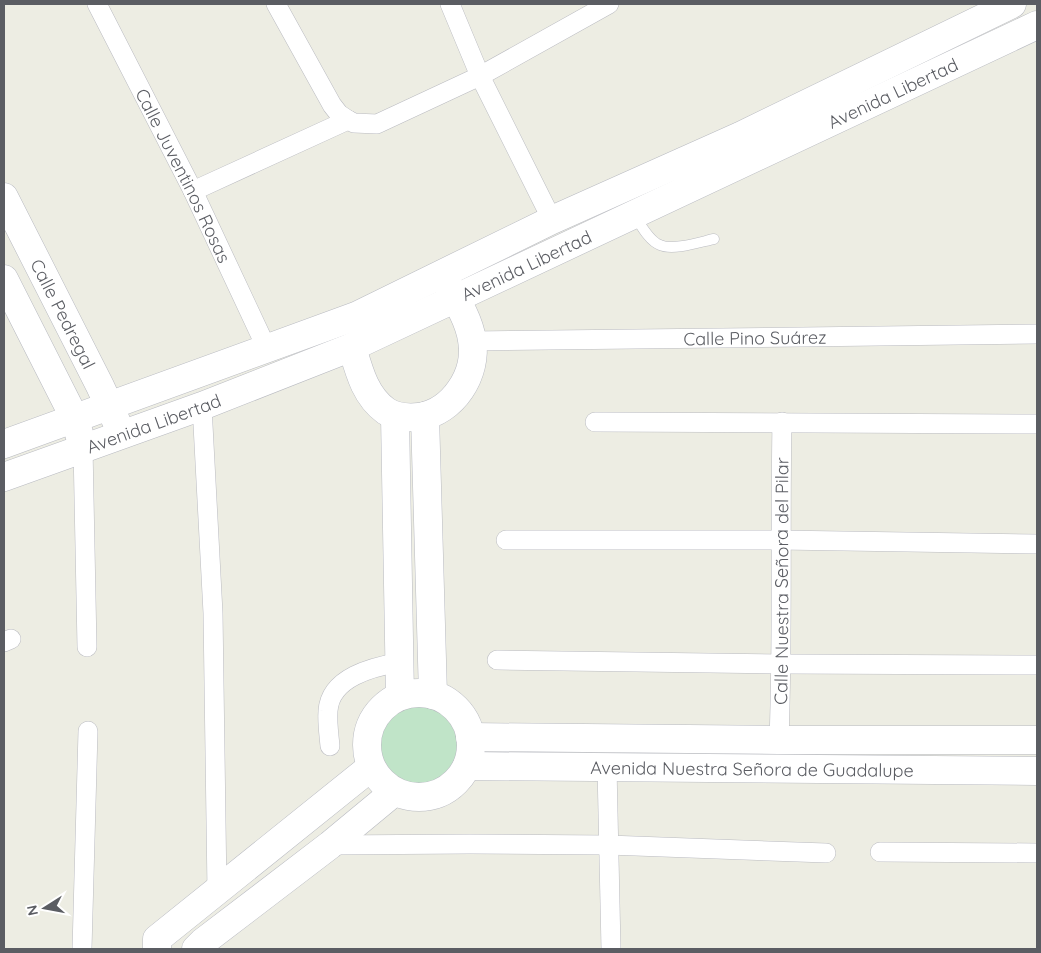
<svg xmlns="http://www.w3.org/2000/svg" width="1041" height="953" font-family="Quicksand,sans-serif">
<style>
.green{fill:#c0e4c8}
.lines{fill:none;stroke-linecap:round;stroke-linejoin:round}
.lane-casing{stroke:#babbc1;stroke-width:11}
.street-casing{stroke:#babbc1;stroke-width:20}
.secondary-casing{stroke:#b8bac1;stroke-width:29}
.lane{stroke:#fff;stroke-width:10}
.street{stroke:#fff;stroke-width:19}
.secondary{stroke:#fff;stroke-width:28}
.labels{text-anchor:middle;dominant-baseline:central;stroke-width:4;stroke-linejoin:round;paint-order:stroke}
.street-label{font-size:18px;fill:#5b5d63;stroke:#fff}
</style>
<rect width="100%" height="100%" fill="#edede3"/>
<circle class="green" cx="417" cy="745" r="41"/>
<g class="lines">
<g class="lane-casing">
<path id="lane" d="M635 216C641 225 649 241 660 245 673 251 700 242 714 239"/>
</g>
<g class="street-casing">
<g id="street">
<path id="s1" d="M97 4 193 191 267 349"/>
<path d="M276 4 332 105 339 114 348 120"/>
<path d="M450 4 480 76 552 220"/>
<path d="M193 191 348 120 354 123 377 124 480 76 609 4"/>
<path id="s2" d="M473 341 1037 334"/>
<path d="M202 406 213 613 217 891"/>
<path d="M595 422 1037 424"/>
<path d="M83 447 87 647"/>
<path d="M506 540H780L1037 544"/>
<path d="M4 642 11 639"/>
<path d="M497 660 782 664 1037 665"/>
<path id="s3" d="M779 740C783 634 780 528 782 422"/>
<path d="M330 746C329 735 327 722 328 711 330 677 373 667 400 662"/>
<path d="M607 767 611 949"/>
<path d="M330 845 470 844 608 845 826 853"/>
<path d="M880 852 1037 853"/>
<path d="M82 949 88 731"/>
</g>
</g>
<g class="secondary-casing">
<g id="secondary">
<path id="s4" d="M4 197 100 386 117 423"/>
<path d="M4 279 75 419 80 437"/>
<path d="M352 347C359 371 365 396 386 411 395 417 408 418 419 417 453 412 478 374 472 340 469 320 457 301 447 284"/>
<path d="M395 416 400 696"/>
<path d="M425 416 433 695"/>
<path d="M4 444 356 316 552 220 740 136 1012 4"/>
<path id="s5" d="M4 477 202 406 352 347 1037 25"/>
<circle cx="419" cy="745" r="52"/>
<path d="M470 737 779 740H1037"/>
<path id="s6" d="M467 766 1037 771"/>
<path d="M157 949V939L371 767"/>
<path d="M196 949 203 942 330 845 394 792"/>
</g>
</g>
<use href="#lane" class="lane"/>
<use href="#street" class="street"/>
<use href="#secondary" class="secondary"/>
</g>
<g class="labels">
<g class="street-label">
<text stroke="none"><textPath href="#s5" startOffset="969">Avenida Libertad</textPath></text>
<text stroke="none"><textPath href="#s1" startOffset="192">Calle Juventinos Rosas</textPath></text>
<text stroke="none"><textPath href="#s5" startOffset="564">Avenida Libertad</textPath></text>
<text stroke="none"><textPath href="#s4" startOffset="131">Calle Pedregal</textPath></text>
<text stroke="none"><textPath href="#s2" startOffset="282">Calle Pino Suárez</textPath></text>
<text stroke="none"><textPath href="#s5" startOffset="159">Avenida Libertad</textPath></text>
<text stroke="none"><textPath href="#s3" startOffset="159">Calle Nuestra Señora del Pilar</textPath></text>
<text stroke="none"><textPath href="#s6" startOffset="285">Avenida Nuestra Señora de Guadalupe</textPath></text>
</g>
</g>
<rect width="1041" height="953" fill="none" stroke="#5b5d63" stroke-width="10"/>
<g transform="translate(45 908) rotate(259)" stroke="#ffffff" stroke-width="4" paint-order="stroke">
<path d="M0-4L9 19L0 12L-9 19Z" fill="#5b5d63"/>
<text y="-8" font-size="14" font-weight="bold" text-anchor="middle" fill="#5b5d63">N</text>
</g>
</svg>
